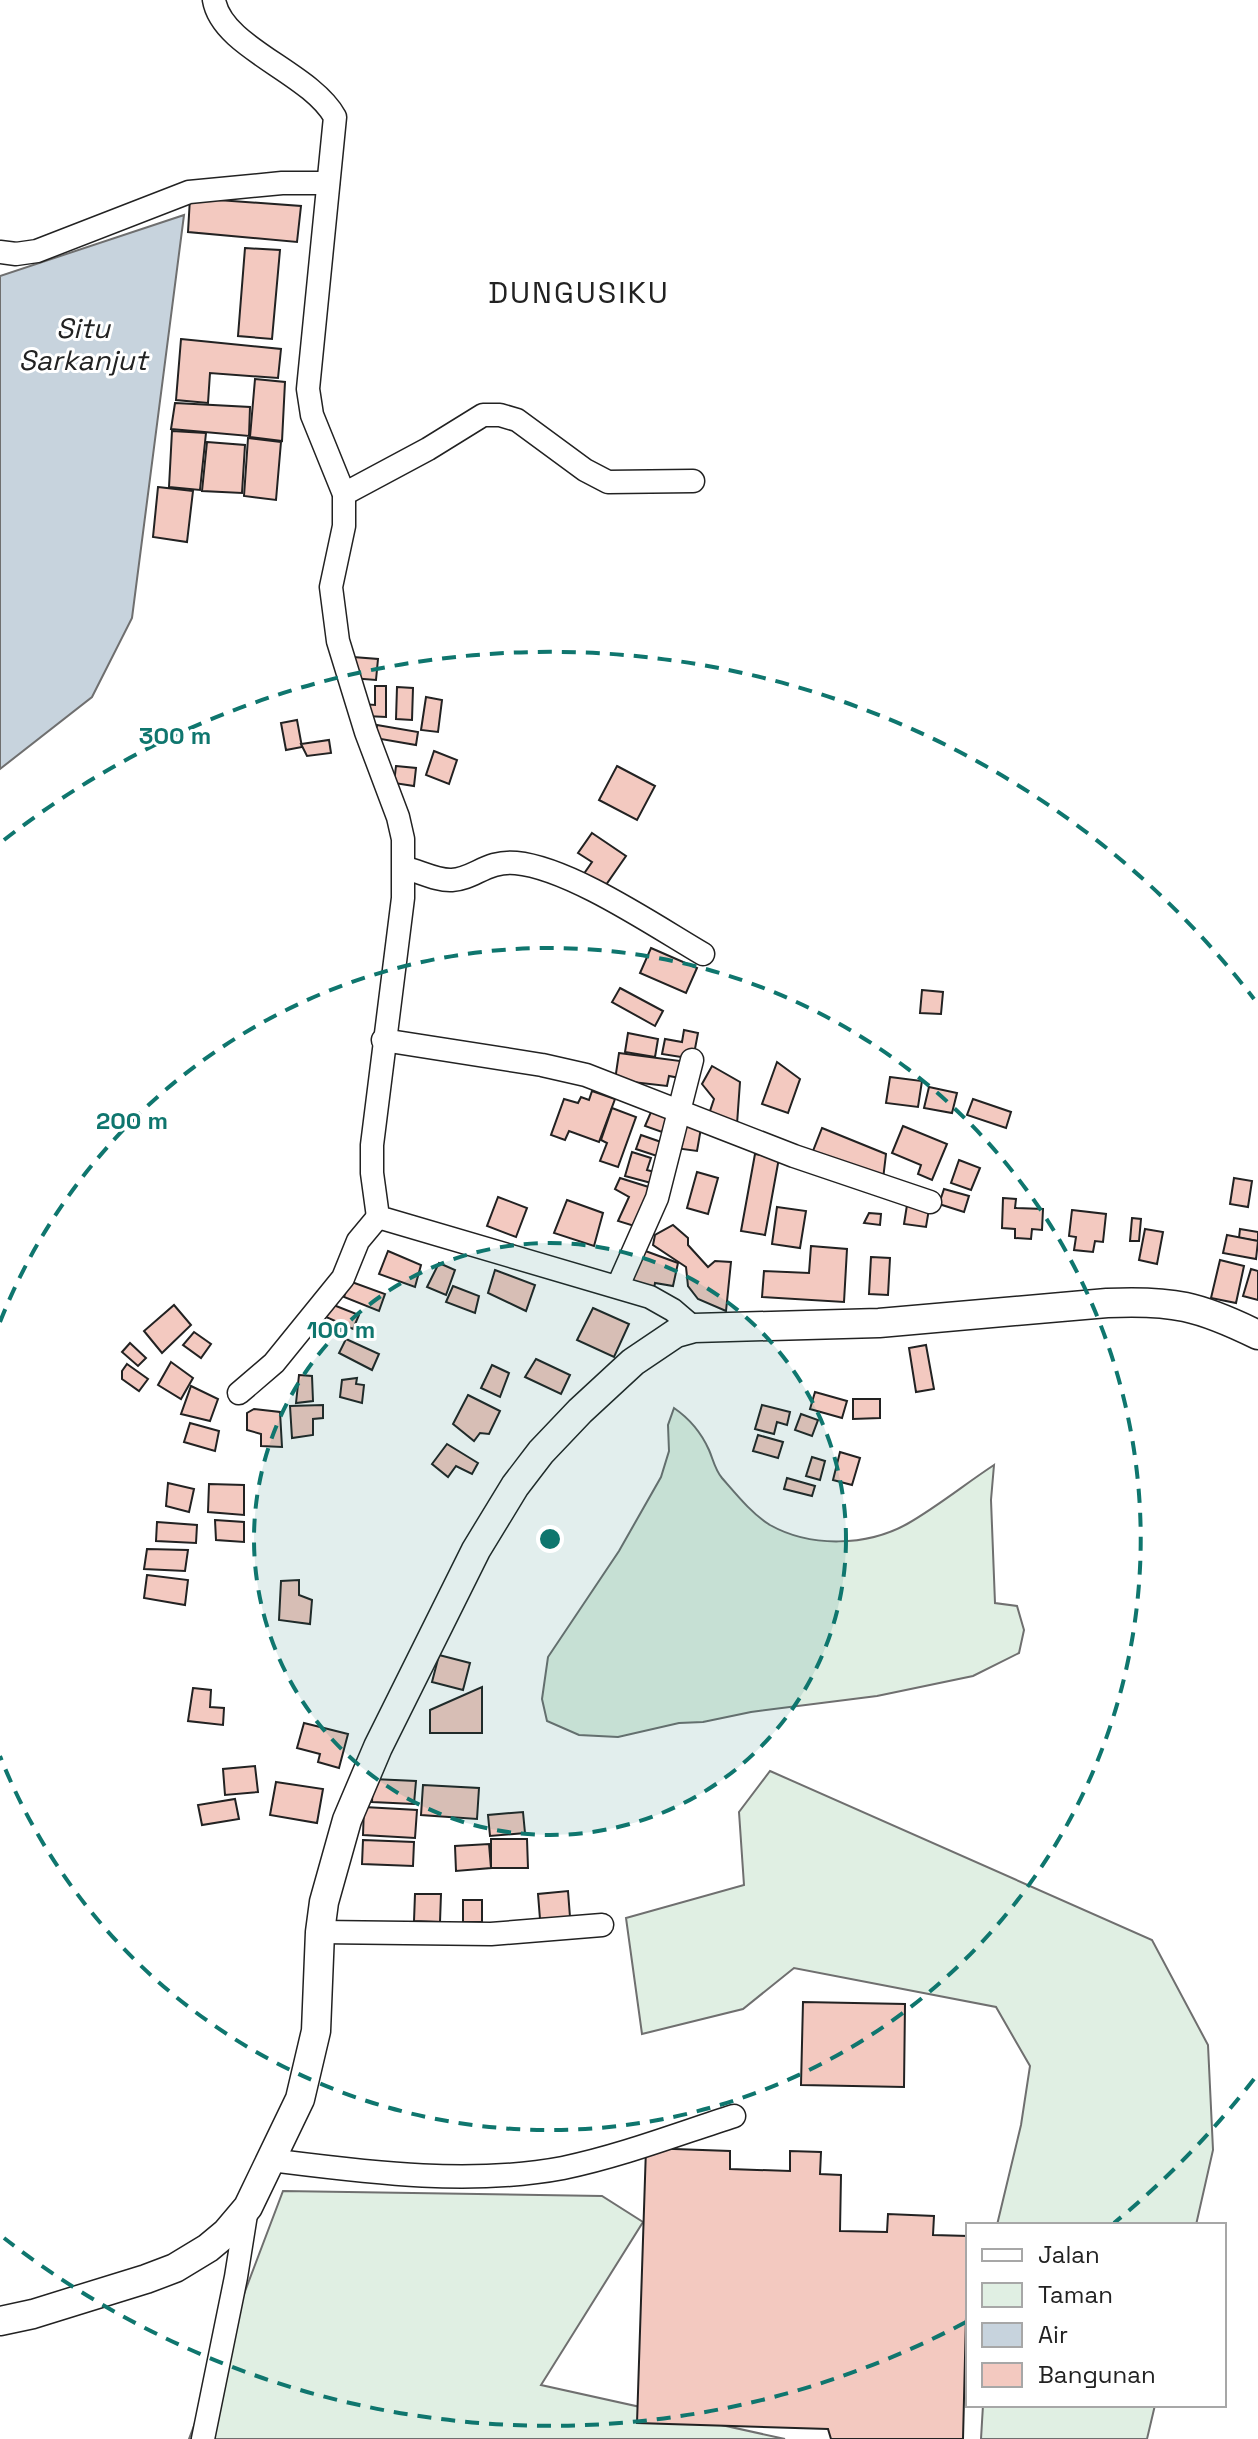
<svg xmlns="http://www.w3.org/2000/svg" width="1258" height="2439" font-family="'Space Grotesk',sans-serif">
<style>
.green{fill:#e0efe3;stroke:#6f6f6f;stroke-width:2}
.water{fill:#c7d3dd;stroke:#6f6f6f;stroke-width:2}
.building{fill:#f3c9c0;stroke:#222;stroke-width:2}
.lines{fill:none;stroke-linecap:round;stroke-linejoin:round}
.minor-casing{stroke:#222;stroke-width:25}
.major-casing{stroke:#222;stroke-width:31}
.minor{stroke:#fff;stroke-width:22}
.major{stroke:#fff;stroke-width:28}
.ring{fill:none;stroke:#0f766e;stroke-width:4;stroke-dasharray:14 10}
.labels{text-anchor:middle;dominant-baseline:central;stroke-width:6;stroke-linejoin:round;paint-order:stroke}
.water-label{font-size:28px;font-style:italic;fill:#222;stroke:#fff}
.quarter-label{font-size:30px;letter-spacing:2px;fill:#222;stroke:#fff}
.centre{fill:#0f766e;stroke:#fff;stroke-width:4}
.ring-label{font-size:24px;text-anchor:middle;font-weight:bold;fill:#0f766e;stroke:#fff;stroke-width:6;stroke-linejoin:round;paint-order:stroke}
</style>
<rect width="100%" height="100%" fill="#fff"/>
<g class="green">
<path d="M674 1408C690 1419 701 1432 709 1450 713 1459 715 1470 722 1478 736 1494 752 1514 770 1525 811 1548 867 1546 907 1524 937 1507 965 1484 994 1465L991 1500 995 1603 1017 1606 1024 1630 1019 1653 973 1676 877 1696 751 1712 703 1722 679 1723 618 1737 579 1735 547 1721 542 1699 548 1657 619 1551 661 1477 669 1451 668 1425Z"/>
<path d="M770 1771 1152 1940 1208 2045 1213 2150 1196 2225H997L1021 2125 1030 2066 996 2007 794 1968 743 2009 642 2034 626 1918 744 1885 739 1812Z"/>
<path d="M283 2191 602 2196 643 2222 541 2385 785 2439H189Z"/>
<path d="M983 2405H1155L1147 2439H981Z"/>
</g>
<path class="water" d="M184 215 132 618 92 697 0 769V276Z"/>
<g class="building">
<path d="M190 198 301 206 297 242 188 232Z"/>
<path d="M245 248 280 250 272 339 238 336Z"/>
<path d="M181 339 281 349 278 378 210 373 208 403 176 400Z"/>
<path d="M255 379 285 382 282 441 250 437Z"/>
<path d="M175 403 250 407 249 436 171 429Z"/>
<path d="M172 431 206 433 200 490 169 487Z"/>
<path d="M248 438 281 442 276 500 244 496Z"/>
<path d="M207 442 245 445 242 493 202 491Z"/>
<path d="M158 487 193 491 187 542 153 537Z"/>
<path d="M353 657 378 659 376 680 351 678Z"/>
<path d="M375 686H386V717L366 716 363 704 375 705Z"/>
<path d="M397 687 413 688 412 720 396 719Z"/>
<path d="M426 697 442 700 438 732 421 730Z"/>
<path d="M297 720 302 747 286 750 281 723Z"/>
<path d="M377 725 418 732 416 745 375 738Z"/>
<path d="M329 740 331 753 307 756 301 744Z"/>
<path d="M434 751 457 760 449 784 426 775Z"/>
<path d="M396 766 416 768 414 786 394 783Z"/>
<path d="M617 766 655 786 637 820 599 800Z"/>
<path d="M592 833 626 856 601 892 581 878 592 862 578 853Z"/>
<path d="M651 948 697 968 686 993 640 973Z"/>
<path d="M620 988 663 1011 655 1026 612 1002Z"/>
<path d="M922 990 943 992 941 1014 920 1013Z"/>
<path d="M684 1030 698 1033 694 1054 681 1057 662 1054 665 1039 682 1042Z"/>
<path d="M628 1033 658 1039 655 1057 625 1052Z"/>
<path d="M619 1053 688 1062 685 1079 669 1076 667 1086 615 1080Z"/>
<path d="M777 1062 800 1079 788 1113 762 1104Z"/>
<path d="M712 1066 740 1082 737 1124 709 1114 714 1099 702 1084Z"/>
<path d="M890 1077 922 1081 918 1107 886 1103Z"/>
<path d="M929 1087 957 1093 952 1113 924 1108Z"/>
<path d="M592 1091 615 1099 599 1142 569 1131 565 1140 551 1135 564 1099 578 1103 581 1097 589 1100Z"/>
<path d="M973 1099 1011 1112 1006 1128 967 1115Z"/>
<path d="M612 1108 636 1117 618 1167 600 1161 607 1143 601 1140Z"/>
<path d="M651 1112 667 1118 662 1132 645 1126Z"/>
<path d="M678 1125 701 1128 697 1151 675 1148Z"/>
<path d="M903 1126 947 1144 932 1180 918 1174 921 1165 892 1153Z"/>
<path d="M822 1128 886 1154 883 1179 813 1151Z"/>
<path d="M641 1135 661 1142 657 1156 636 1149Z"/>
<path d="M632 1152 651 1158 647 1170 658 1173 655 1184 625 1176Z"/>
<path d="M755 1154 779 1158 765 1235 741 1231Z"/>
<path d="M959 1160 980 1168 971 1190 951 1183Z"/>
<path d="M697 1172 718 1178 708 1214 687 1208Z"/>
<path d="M620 1178 655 1189 641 1228 618 1221 629 1197 615 1189Z"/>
<path d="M1234 1178 1252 1181 1248 1207 1230 1204Z"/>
<path d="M944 1189 969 1196 964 1212 939 1204Z"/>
<path d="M498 1197 527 1208 516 1237 487 1226Z"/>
<path d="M1003 1198 1016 1199 1015 1208 1043 1209 1042 1230 1032 1229 1031 1239 1015 1238V1229L1002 1228Z"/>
<path d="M567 1200 603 1213 594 1246 554 1233Z"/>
<path d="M907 1205 929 1209 926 1227 904 1224Z"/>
<path d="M777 1207 806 1211 800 1248 772 1244Z"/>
<path d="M1072 1210 1106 1214 1103 1242 1095 1241 1093 1252 1074 1250 1076 1237 1069 1236Z"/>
<path d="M869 1213 881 1214 880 1225 864 1223Z"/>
<path d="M1132 1218 1141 1219 1139 1241H1130Z"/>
<path d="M673 1225 688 1238V1245L708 1267 715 1261 731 1262 726 1311 698 1299 688 1286 686 1267 653 1245 655 1235Z"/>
<path d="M1145 1229 1163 1232 1157 1264 1139 1260Z"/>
<path d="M1240 1229 1258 1232V1241L1239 1238Z"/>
<path d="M1227 1235 1258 1241 1256 1259 1223 1253Z"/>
<path d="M811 1246 847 1249 844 1302 762 1297 764 1271 809 1273Z"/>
<path d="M640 1249 678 1263 673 1286 655 1283 653 1294 632 1286 631 1276Z"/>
<path d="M388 1251 421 1265 415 1287 379 1274Z"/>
<path d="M871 1257 890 1258 888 1295 869 1294Z"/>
<path d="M1220 1260 1244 1266 1236 1303 1211 1298Z"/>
<path d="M439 1263 455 1270 446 1295 427 1287Z"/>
<path d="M1251 1269 1258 1271V1300L1243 1296Z"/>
<path d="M495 1270 535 1285 526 1311 488 1293Z"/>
<path d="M349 1281 385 1294 379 1311 344 1297Z"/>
<path d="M453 1286 479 1296 475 1313 446 1302Z"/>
<path d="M331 1304 359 1315 353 1329 326 1317Z"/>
<path d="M174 1305 191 1325 162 1353 144 1331Z"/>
<path d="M593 1308 629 1324 614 1357 577 1340Z"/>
<path d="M194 1332 211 1344 201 1358 183 1345Z"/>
<path d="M346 1339 379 1354 372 1370 339 1353Z"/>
<path d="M130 1343 146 1358 138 1366 122 1352Z"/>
<path d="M926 1345 934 1389 916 1392 909 1348Z"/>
<path d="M536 1359 570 1375 561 1394 525 1377Z"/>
<path d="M171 1362 193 1378 181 1399 158 1385Z"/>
<path d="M127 1364 148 1379 139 1391 122 1379V1371Z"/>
<path d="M492 1365 509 1373 500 1397 481 1388Z"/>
<path d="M299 1375 312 1376 313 1401 296 1403Z"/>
<path d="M357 1378 356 1384 364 1385 362 1403 340 1397 342 1380Z"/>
<path d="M191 1386 218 1399 210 1421 181 1414Z"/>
<path d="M815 1392 847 1401 842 1418 810 1409Z"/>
<path d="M468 1395 500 1411 489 1434 480 1433 474 1441 453 1424Z"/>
<path d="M853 1399H880V1418L853 1419Z"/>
<path d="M323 1405V1418L313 1419V1435L292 1438 290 1406Z"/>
<path d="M762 1405 790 1412 787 1425 777 1422 774 1434 755 1429Z"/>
<path d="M254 1409 280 1412 282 1447 261 1446V1434L247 1430V1413Z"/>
<path d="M801 1414 818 1420 812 1436 795 1430Z"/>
<path d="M190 1423 219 1431 215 1451 184 1442Z"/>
<path d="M758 1435 783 1442 778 1458 753 1451Z"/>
<path d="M447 1444 478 1463 472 1474 456 1466 448 1477 432 1464Z"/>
<path d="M840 1452 860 1458 852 1485 833 1480Z"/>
<path d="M812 1457 825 1461 820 1480 806 1476Z"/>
<path d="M787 1478 815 1486 812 1496 784 1489Z"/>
<path d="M168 1483 194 1489 189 1512 166 1506Z"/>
<path d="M209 1484 244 1485V1515L208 1512Z"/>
<path d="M215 1520 244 1522V1542L216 1540Z"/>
<path d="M157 1522 197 1525 196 1543 156 1541Z"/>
<path d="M147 1549 188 1550 185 1571 144 1569Z"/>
<path d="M147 1575 188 1580 185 1605 144 1598Z"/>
<path d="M299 1580V1595L312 1600 310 1624 279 1620 281 1581Z"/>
<path d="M439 1655 470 1663 463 1690 432 1682Z"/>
<path d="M482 1687V1733H430V1710Z"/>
<path d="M193 1688 211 1690 210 1707 224 1708 223 1725 188 1721Z"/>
<path d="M304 1723 348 1734 339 1768 318 1762 320 1754 297 1748Z"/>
<path d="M255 1766 258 1792 225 1795 223 1769Z"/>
<path d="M373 1779 416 1781 414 1804 372 1802Z"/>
<path d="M276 1782 323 1789 317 1823 270 1815Z"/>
<path d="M423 1785 479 1788 477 1819 421 1815Z"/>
<path d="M235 1799 239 1819 202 1825 198 1805Z"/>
<path d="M364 1807 417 1810 415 1838 363 1835Z"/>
<path d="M523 1812 525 1833 490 1836 488 1815Z"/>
<path d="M491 1839H527L528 1868H491Z"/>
<path d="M363 1840 414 1842 413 1866 362 1864Z"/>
<path d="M489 1844 491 1868 456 1871 455 1846Z"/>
<path d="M568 1891 570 1917 540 1919 538 1894Z"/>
<path d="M415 1894H441L440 1922 414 1921Z"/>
<rect x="463" y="1900" width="19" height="22"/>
<path d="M803 2002 905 2004 904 2087 801 2085Z"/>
<path d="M646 2148 730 2151V2169L790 2171V2151L821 2152 820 2174 841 2175 840 2231 887 2232 888 2214 934 2216 933 2235 968 2236 963 2439H831L828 2429 637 2423Z"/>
</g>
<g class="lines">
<g class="minor-casing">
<g id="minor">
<path d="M214 0C222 48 310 72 335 117L308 389 312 415 344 494V526L331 587 338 641 366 732 398 817 403 839V898L372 1145V1173L378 1217 650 1297 673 1310 694 1328"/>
<path d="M0 252 16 254 37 251 189 192 282 183H328"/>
<path d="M344 494 428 449 483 415H500L517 420 585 470 608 482 693 481"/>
<path d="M405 868C419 871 437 881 452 880 474 879 487 860 516 863 570 868 655 926 703 954"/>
<path d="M383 1040 542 1065 586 1075 794 1156 930 1202"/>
<path d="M618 1286 657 1198 692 1060"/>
<path d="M239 1393 274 1363 343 1278 358 1241 378 1217"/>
<path d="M320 1932 491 1934 602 1925"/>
<path d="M270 2160C366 2172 468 2186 563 2168 621 2156 678 2134 734 2116"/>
<path d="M203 2439 236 2277 247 2208"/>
</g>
</g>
<g class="major-casing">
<path id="major" d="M0 2321 33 2314 146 2279 175 2268 208 2248 226 2233 248 2207 300 2099 316 2031 320 1932 324 1902 347 1820 378 1747 476 1550 515 1486 541 1452 580 1411 633 1362 676 1333 694 1328 879 1323 1107 1303C1173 1300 1199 1306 1258 1335"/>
</g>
<use href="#minor" class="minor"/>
<use href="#major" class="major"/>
</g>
<circle cx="550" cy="1539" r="296" fill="#0f766e" fill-opacity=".12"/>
<g class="ring">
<circle cx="550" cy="1539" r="296"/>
<path d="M0 1322A591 591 0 1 1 0 1756"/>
<path d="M1254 2079A887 887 0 0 1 1114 2223M966 2322A887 887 0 0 1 4 2238M4 840A887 887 0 0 1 1254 999"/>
</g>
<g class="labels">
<g class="water-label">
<text x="83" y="328">Situ<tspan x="83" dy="32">Sarkanjut</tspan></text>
</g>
<g class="quarter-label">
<text x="579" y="292">DUNGUSIKU</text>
</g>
</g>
<circle cx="550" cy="1539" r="12" class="centre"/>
<g class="ring-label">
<text x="175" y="744">300 m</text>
<text x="132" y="1129">200 m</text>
<text x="341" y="1338">100 m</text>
</g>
<rect x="966" y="2223" width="260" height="184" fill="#ffffff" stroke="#a7a7a7" stroke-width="2"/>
<rect x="982" y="2249" width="40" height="12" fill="#ffffff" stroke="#a7a7a7" stroke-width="2"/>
<text x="1038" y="2263" font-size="24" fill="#222222">Jalan</text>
<rect x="982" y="2283" width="40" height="24" fill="#e0efe3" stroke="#a7a7a7" stroke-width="2"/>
<text x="1038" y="2303" font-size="24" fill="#222222">Taman</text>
<rect x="982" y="2323" width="40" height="24" fill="#c7d3dd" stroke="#a7a7a7" stroke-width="2"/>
<text x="1038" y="2343" font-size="24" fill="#222222">Air</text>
<rect x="982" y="2363" width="40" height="24" fill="#f3c9c0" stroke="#a7a7a7" stroke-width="2"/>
<text x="1038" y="2383" font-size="24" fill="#222222">Bangunan</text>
</svg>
